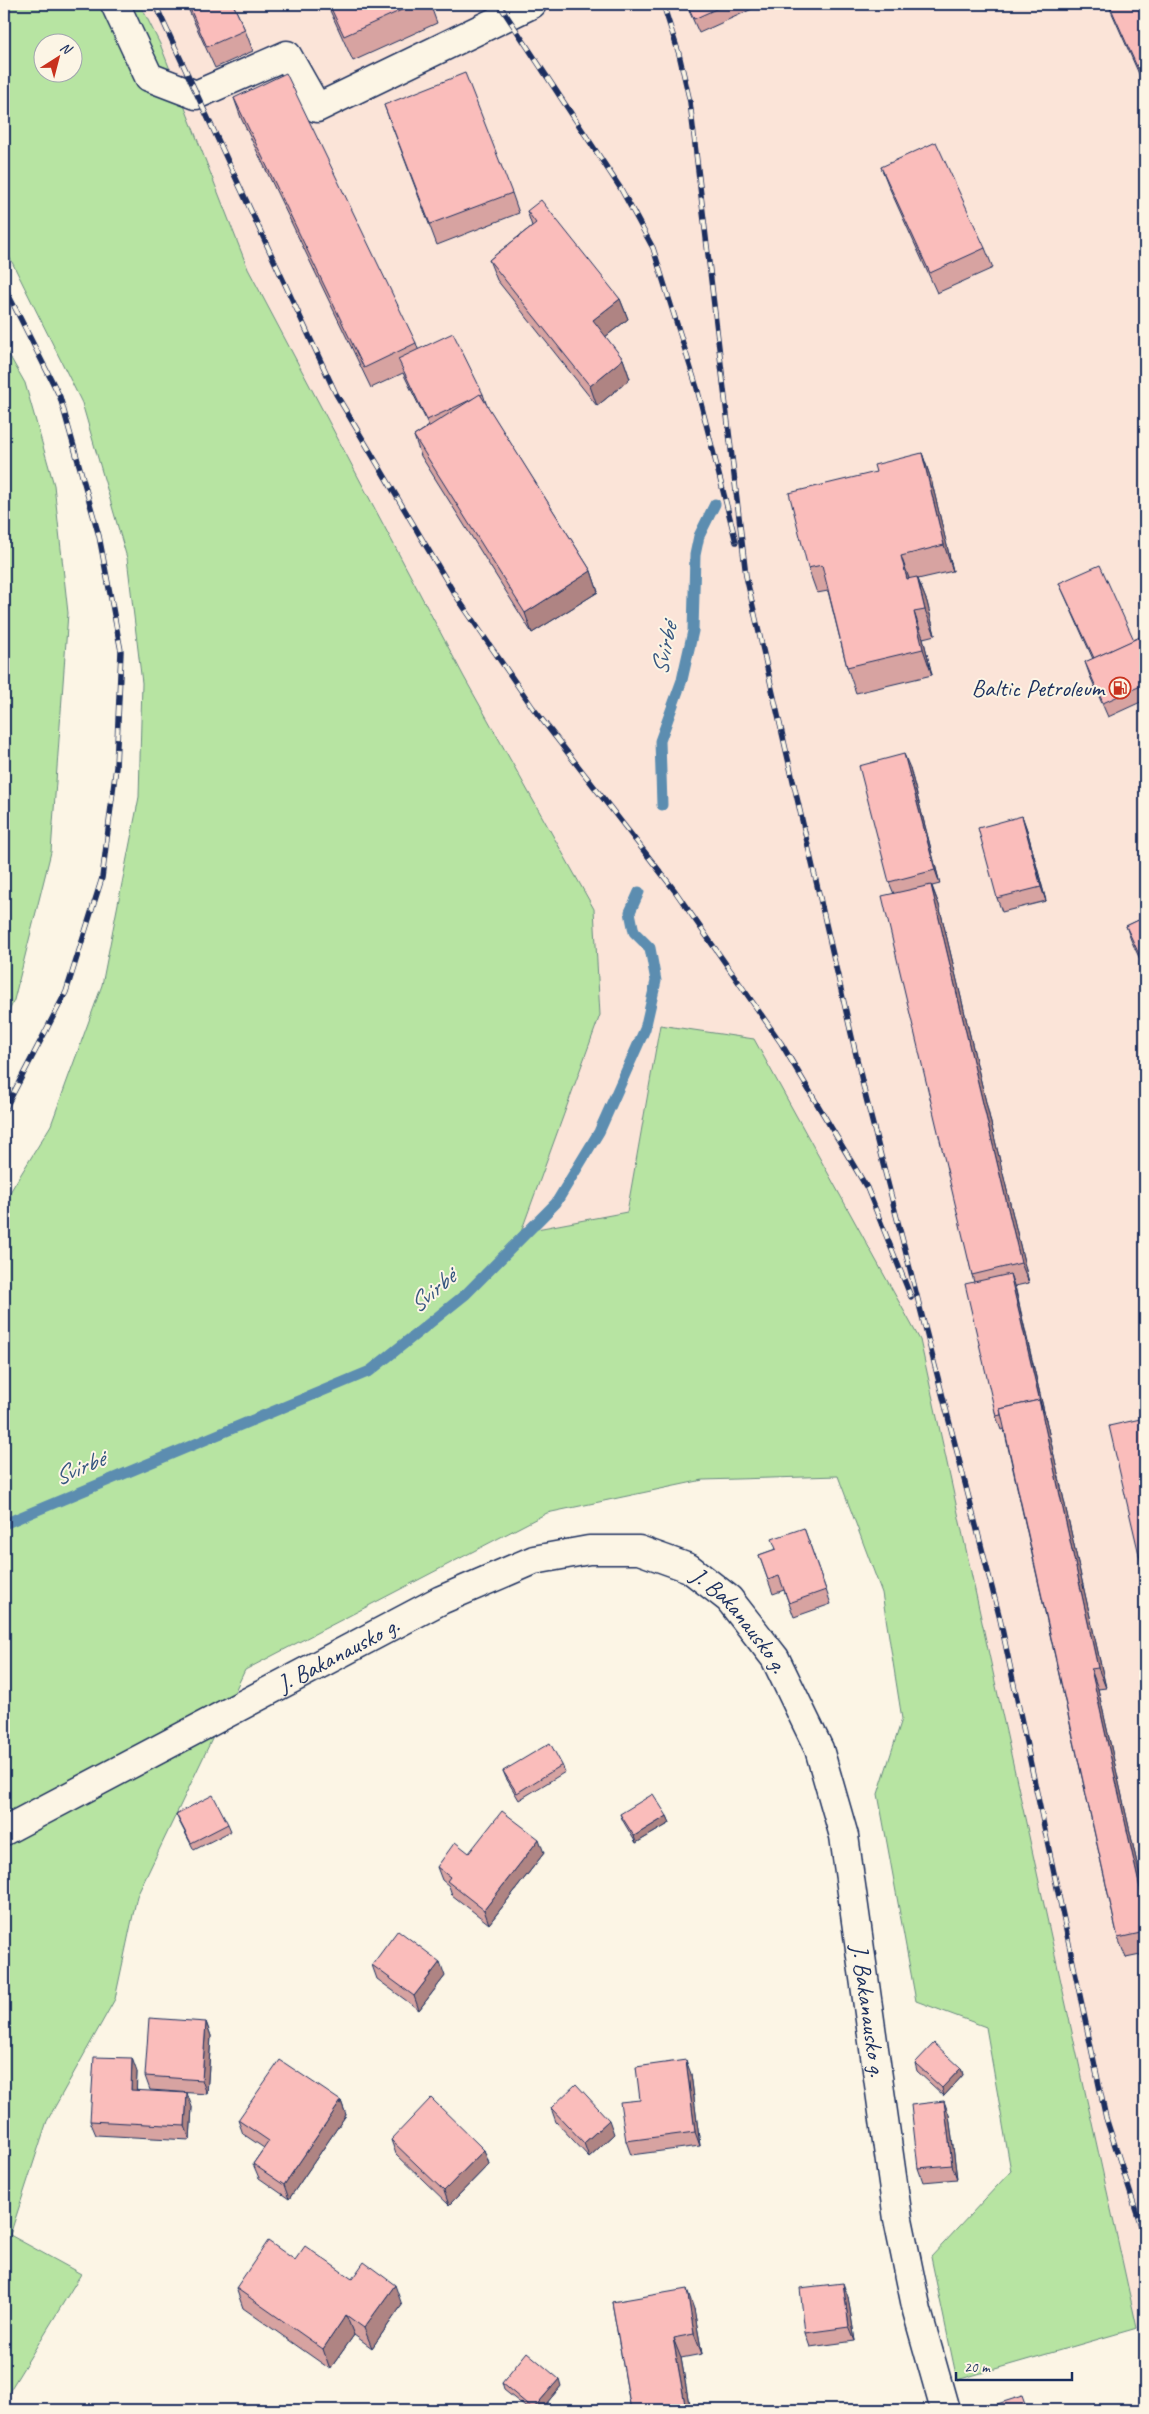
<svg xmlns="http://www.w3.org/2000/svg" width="1149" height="2414" font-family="Caveat,sans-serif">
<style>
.built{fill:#fbe4d8}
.green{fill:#b7e4a2;stroke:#698a80;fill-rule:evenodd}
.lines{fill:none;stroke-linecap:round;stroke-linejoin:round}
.stream{stroke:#5b8db0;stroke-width:11}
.minor-casing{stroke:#1b2f5e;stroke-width:31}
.minor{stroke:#fcf5e5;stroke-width:28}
.rail-casing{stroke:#1b2f5e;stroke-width:5.5}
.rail{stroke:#fcf5e5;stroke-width:4;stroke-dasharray:11;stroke-linecap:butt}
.wall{fill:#d7a3a1;stroke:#1b2f5e}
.shaded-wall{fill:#af8483;stroke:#1b2f5e}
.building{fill:#fabdbb;stroke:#1b2f5e}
.labels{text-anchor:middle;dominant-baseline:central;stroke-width:4;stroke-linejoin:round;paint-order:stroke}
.poi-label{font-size:24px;fill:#1b2f5e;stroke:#fcf5e5;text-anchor:end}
.street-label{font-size:24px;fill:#1b2f5e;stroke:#fcf5e5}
.water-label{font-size:25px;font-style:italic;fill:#365680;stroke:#fcf5e5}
</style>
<rect width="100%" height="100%" fill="#fcf5e5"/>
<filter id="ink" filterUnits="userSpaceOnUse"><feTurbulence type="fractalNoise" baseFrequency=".02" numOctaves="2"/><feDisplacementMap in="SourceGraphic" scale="10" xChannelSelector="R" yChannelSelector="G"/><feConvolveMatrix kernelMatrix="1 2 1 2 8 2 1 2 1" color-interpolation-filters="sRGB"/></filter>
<g filter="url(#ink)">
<path class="built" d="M140 4H1145V2349L1137 2328 920 1340 660 1025 627 1212 521 1232 600 1015 594 909 464 677 248 269 160 44Z"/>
<g class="green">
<path d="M4 4H140L160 44 248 269 464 677 594 909 600 1015 521 1232 627 1212 660 1025 754 1039 920 1340 1137 2328 957 2380 931 2257 1011 2171 986 2027 916 2001 878 1794 902 1719 882 1593 838 1476 703 1480 547 1513 245 1670 137 1896 115 1999 47 2121 10 2235 81 2274 4 2400V1202L51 1125 102 985 139 797 142 683 127 558 82 403 4 246ZM42 42H72V72H42Z"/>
<path d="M4 346 25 383 54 485 68 613 51 852 14 1000 4 1023Z"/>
</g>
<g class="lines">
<g class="stream">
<path d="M662 805 660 741 682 680 693 631 695 555 699 536 715 504"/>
<path d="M4 1524 370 1371 466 1294 556 1203 599 1132 645 1029 656 981 650 948 634 932 630 912 639 892"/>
</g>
<g class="minor-casing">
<g id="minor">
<path d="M115 4 149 77 196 95 287 55 317 108 532 4"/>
<path id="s1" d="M4 1831 441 1600 534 1560 589 1550H639L689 1568 729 1599 775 1658 819 1749 844 1836 898 2219 917 2311 945 2410"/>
</g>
</g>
<use href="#minor" class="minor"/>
<g class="rail-casing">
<g id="rail">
<path d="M155 4 336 394 454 593 533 708 675 891 781 1043 867 1188 911 1297"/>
<path d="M499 4 621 189 653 248 697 388 736 542"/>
<path d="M663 4 679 54 690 102 746 576 865 1094 1000 1619 1106 2118 1145 2238"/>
<path d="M4 286 60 397 99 536 121 651 116 767 102 878 66 992 4 1111"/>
</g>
</g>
<use href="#rail" class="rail"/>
</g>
<g class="wall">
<path d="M186 4H233L245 30 253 51 215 68Z"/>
<path d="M327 4H430L437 23 353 61Z"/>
<path d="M686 4H763L699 33Z"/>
<path d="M1108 4H1145V82L1143 83Z"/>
<path d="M234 98 416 343 418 349 483 394 487 406 591 571 598 592 532 633 421 456 414 436 429 426 403 373 371 388 241 118Z"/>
<path d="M384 105 512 193 519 213 437 245Z"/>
<path d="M881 167 985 248 993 268 937 293 889 187Z"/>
<path d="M527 211 620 299 628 319 605 337 623 359 630 379 597 406 497 280 489 260 532 226Z"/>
<path d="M922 453 931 479 953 571 918 579 927 602 935 635 923 638 932 675 856 693 847 667 828 591 817 593 808 568 876 472Z"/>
<path d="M1059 583 1134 640 1145 643V700L1108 717 1090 676 1085 662 1093 659Z"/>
<path d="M910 768 940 884 932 886 939 905 1029 1283 1015 1286 1046 1420 1106 1688 1098 1689 1145 1899V1954L1126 1958 1118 1938 1004 1429 1001 1430 996 1416 974 1282 972 1275 894 894 889 882Z"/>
<path d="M1022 816 1027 830 1046 901 1002 912 997 898Z"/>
<path d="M1145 917V970L1131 940 1126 926Z"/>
<path d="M804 1528 831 1604 794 1617 784 1590 773 1594 759 1555 776 1549Z"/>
<path d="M562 1765 565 1772 519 1800 506 1778 503 1771Z"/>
<path d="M176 1814 228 1824 231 1831 194 1850 179 1821Z"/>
<path d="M620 1814 667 1816 670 1823 636 1843 623 1821Z"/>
<path d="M469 1853H544L489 1924 452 1895 449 1886 442 1880 437 1867Z"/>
<path d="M372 1965 445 1976 419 2010 377 1979Z"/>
<path d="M206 2022 211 2036 207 2094 150 2090 145 2076Z"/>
<path d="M915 2063 961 2068 963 2075 944 2096 917 2071Z"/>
<path d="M137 2072 136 2090 192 2107 190 2140 96 2135 90 2121Z"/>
<path d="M691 2074 700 2146 631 2155 626 2141 640 2100Z"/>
<path d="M341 2101 346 2115 289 2199 259 2178 253 2164 264 2148 243 2134 238 2120Z"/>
<path d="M551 2108 614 2134 589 2157 556 2122Z"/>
<path d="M949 2115 957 2179 923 2182 918 2168Z"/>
<path d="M391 2140 484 2150 489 2164 449 2205 396 2154Z"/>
<path d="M295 2260 352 2279 402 2305 372 2348 354 2335 330 2369 243 2308 236 2288Z"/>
<path d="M848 2297 855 2341 810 2347 805 2333Z"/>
<path d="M612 2302 694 2309 702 2354 681 2358 690 2410H631Z"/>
<path d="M502 2383 561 2386 541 2410H529L504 2390Z"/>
</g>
<g class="shaded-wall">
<path d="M620 299 628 319 600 341 593 320Z"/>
<path d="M623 359 630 379 597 406 590 386Z"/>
<path d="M922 453 931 479 953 571 944 545Z"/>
<path d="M901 556 910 581 907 579Z"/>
<path d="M591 571 598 592 532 633 525 613Z"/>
<path d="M917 577 927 602 935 635 925 610Z"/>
<path d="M914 612 923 638 932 675 923 649Z"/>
<path d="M904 754 910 768 940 884 935 870Z"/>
<path d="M1022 816 1027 830 1046 901 1041 887Z"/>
<path d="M931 885 939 905 1029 1283 1021 1263Z"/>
<path d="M1010 1274 1015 1288 1046 1420 1041 1406Z"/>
<path d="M1039 1400 1046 1420 1106 1688 1098 1668Z"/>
<path d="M1091 1669 1098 1689 1145 1899V1911Z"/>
<path d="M667 1816 670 1823 636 1843 634 1836Z"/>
<path d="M539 1839 544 1853 489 1924 484 1910Z"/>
<path d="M440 1962 445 1976 419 2010 414 1996Z"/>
<path d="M206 2022 211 2036 207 2094 202 2080Z"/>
<path d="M132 2058 137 2072 136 2104 131 2090Z"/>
<path d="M686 2060 691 2074 700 2146 695 2132Z"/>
<path d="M961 2068 963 2075 944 2096 942 2088Z"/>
<path d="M187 2093 192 2107 190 2140 185 2126Z"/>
<path d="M341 2101 346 2115 289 2199 284 2185Z"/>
<path d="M944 2101 949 2115 957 2179 952 2165Z"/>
<path d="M609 2120 614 2134 589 2157 584 2143Z"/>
<path d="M484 2150 489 2164 449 2205 444 2191Z"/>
<path d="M843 2283 848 2297 855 2341 849 2327Z"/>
<path d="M395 2285 402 2305 372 2348 364 2328Z"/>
<path d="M687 2289 694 2309 702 2354 694 2334Z"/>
<path d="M346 2315 354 2335 330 2369 323 2349Z"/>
<path d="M673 2338 681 2358 690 2410H686Z"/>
<path d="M559 2379 561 2386 541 2410H534L533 2409Z"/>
</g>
<g class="building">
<path d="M188 4H233L245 30 207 47Z"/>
<path d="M329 4H415L344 36Z"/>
<path d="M687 4H727L694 19Z"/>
<path d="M1109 4H1145V66L1138 69Z"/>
<path d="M286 73 416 343 364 368 234 98Z"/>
<path d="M465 73 512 193 430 224 384 105Z"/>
<path d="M936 142 985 248 930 273 881 167Z"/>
<path d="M541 200 620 299 593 320 623 359 590 386 489 260 536 223 527 211Z"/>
<path d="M453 333 483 394 427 420 398 359Z"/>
<path d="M480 394 591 571 525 613 414 436Z"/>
<path d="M922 453 944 545 901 556 907 579 917 577 925 610 914 612 923 649 847 667 822 565 808 568 789 493 876 472 874 465Z"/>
<path d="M1100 565 1134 640 1094 658 1059 583Z"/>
<path d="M1142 636 1145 643V684L1103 703 1085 662Z"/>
<path d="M904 754 935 870 889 882 859 766Z"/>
<path d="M1022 816 1041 887 997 898 978 828Z"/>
<path d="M931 885 1021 1263 972 1275 882 896Z"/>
<path d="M1145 917V967L1126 926Z"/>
<path d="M1010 1274 1041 1406 1039 1400 1000 1409 1001 1415 996 1416 965 1284Z"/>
<path d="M1039 1400 1098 1668 1091 1669 1145 1911V1932L1118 1938 1000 1409Z"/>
<path d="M1145 1418V1580L1109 1426Z"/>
<path d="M804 1528 826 1590 789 1603 779 1576 768 1580 759 1555 776 1549 772 1539Z"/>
<path d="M550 1743 562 1765 517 1793 503 1771Z"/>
<path d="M653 1794 667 1816 634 1836 620 1814Z"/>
<path d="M213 1795 228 1824 191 1843 176 1814Z"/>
<path d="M502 1811 539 1839 484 1910 447 1881 450 1877 437 1867 455 1842 469 1853Z"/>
<path d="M398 1930 440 1962 414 1996 372 1965Z"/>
<path d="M149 2018 206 2022 202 2080 145 2076Z"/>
<path d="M934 2043 961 2068 942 2088 915 2063Z"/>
<path d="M94 2057 132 2058 131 2090 187 2093 185 2126 90 2121Z"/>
<path d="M280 2060 341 2101 284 2185 253 2164 269 2141 238 2120Z"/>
<path d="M686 2060 695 2132 626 2141 620 2102 640 2100 636 2067Z"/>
<path d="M576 2084 609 2120 584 2143 551 2108Z"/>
<path d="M431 2098 484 2150 444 2191 391 2140Z"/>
<path d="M944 2101 952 2165 918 2168 911 2105Z"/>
<path d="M268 2241 295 2260 305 2246 352 2279 364 2262 395 2285 364 2328 346 2315 323 2349 236 2288Z"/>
<path d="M843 2283 849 2327 805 2333 800 2288Z"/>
<path d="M687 2289 694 2334 673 2338 686 2410H631L612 2302Z"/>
<path d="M527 2352 559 2379 533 2409 502 2383Z"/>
<path d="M1022 2396 1027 2410H989L988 2407Z"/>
</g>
</g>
<defs>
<g id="fuel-ring" transform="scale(1.125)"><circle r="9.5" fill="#fcf5e5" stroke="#c8321e" stroke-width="1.5"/><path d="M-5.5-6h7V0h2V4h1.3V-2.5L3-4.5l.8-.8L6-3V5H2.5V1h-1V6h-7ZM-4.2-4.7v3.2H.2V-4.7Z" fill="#c8321e"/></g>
</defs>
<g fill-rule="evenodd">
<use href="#fuel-ring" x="1120" y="688"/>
</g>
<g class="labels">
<g class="poi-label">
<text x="1104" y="688">Baltic Petroleum</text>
</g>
<g class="street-label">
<text stroke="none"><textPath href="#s1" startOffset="828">J. Bakanausko g.</textPath></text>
<text stroke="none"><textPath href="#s1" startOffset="378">J. Bakanausko g.</textPath></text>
<text stroke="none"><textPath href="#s1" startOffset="1248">J. Bakanausko g.</textPath></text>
</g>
<g class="water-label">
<text transform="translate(664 649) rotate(-78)">Svirbė</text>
<text transform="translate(432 1291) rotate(-40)">Svirbė</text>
<text transform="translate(79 1468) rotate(-23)">Svirbė</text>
</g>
</g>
<rect width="1149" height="2414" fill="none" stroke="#fcf5e5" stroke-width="20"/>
<rect x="10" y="10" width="1129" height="2394" fill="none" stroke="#1b2f5e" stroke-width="2" filter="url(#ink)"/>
<g transform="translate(58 58) rotate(36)"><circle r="24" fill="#fcf5e5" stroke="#a2a6af"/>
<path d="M0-4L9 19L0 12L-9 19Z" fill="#c8321e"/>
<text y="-8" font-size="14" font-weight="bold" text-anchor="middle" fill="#1b2f5e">N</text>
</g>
<path d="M956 2372v8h116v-8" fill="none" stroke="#1b2f5e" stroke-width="2.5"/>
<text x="964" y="2372" font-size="15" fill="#1b2f5e" stroke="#fcf5e5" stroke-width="4" paint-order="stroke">20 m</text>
</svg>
